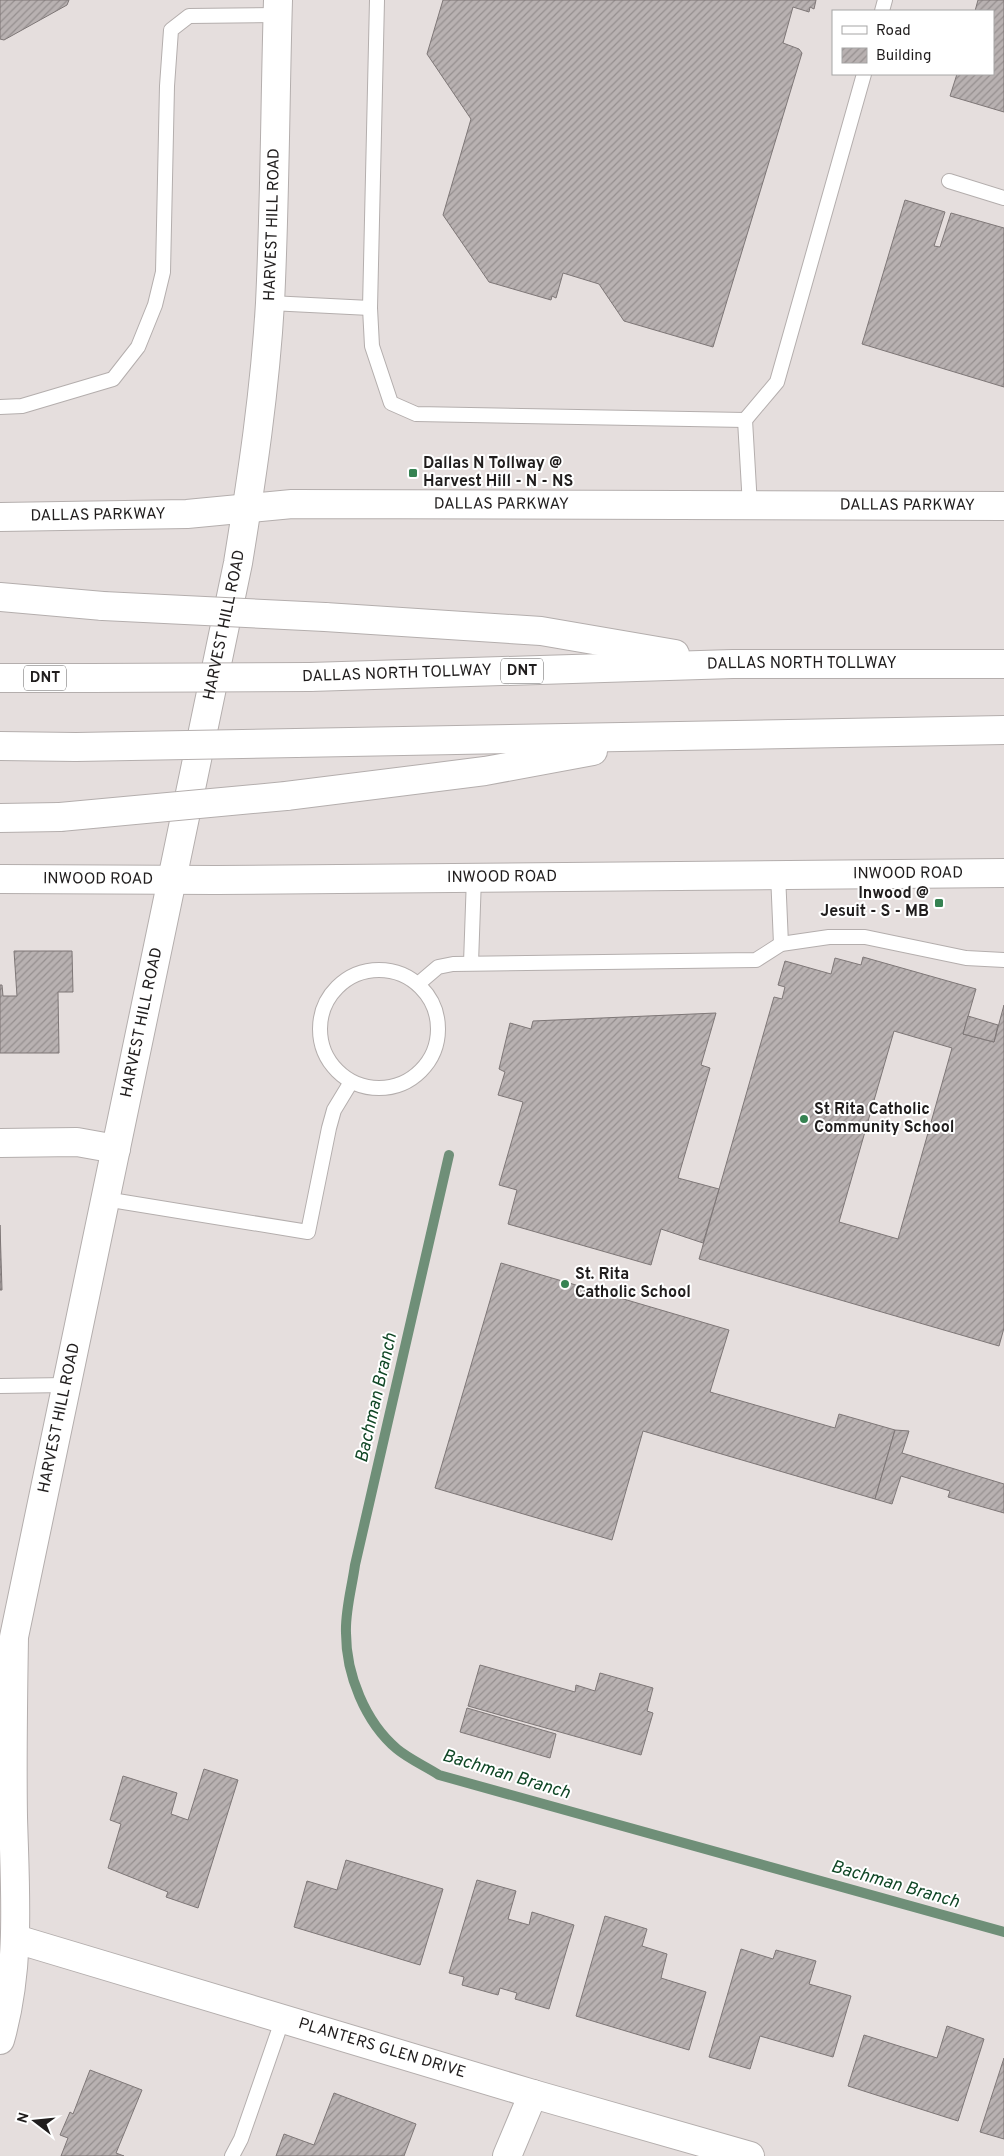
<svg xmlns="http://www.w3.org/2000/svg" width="1004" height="2156" font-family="Overpass,sans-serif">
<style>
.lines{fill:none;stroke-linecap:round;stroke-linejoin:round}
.stream{stroke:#6f8f78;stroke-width:10}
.building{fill:url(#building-hatch);stroke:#7e7777;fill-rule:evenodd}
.service-casing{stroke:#b4aead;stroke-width:16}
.minor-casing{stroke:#b4aead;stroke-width:30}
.tertiary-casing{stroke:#b4aead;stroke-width:30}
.secondary-casing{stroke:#b4aead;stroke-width:30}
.motorway-casing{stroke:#b4aead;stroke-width:30}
.service{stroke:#fff;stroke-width:14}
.minor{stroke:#fff;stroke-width:28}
.tertiary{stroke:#fff;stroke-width:28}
.secondary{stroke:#fff;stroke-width:28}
.motorway{stroke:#fff;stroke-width:28}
.motorway-bridge-casing{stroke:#b4aead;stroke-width:30;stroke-linecap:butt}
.motorway-bridge{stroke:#fff;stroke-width:28}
.poi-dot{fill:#358251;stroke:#fff;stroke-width:2}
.labels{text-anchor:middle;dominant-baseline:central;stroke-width:4;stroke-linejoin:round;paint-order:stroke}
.shield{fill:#fff;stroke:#636161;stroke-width:1}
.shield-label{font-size:15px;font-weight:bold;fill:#201d1d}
.street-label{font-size:16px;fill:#201d1d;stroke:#fff}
.poi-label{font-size:16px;font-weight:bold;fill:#201d1d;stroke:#fff;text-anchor:start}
.water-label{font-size:18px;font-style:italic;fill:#104726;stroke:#fff}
</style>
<defs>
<pattern id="building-hatch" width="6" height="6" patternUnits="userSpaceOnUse" patternTransform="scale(1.25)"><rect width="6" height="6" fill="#b8b1b1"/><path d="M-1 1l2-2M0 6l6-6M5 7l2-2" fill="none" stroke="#958f8f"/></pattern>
</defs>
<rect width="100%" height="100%" fill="#e5dedd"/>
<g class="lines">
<path class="stream" d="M449 1155 355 1565C352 1587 345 1611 346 1633 346 1674 365 1722 397 1749 409 1759 425 1766 439 1775L1004 1932"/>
</g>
<g class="building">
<path d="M0 0H69L67 5 4 40 0 39Z"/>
<path d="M443 0H816L814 9 810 7 809 12 793 7 783 43 799 49 802 53 713 347 624 321 599 284 563 273 556 298 552 296 551 300 489 282 443 215 471 119 427 54Z"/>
<path d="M978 0H1004V112L950 96 957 74H955H993V11H975Z"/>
<path d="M905 200 945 212 934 246 940 247 951 213 1004 228V387L862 344Z"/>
<path d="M14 951H72L73 992H58L59 1053H0V985H2L3 996H17Z"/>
<path d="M863 957 976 989 963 1034 994 1042 1004 1005V1328L999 1346 699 1259 774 997 782 999 785 987 778 985 785 961 831 974 835 958 861 965ZM894 1031 952 1048 898 1239 839 1222Z"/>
<path d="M716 1013 701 1065 710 1068 678 1178 719 1189 703 1243 661 1229 651 1265 508 1224 517 1190 499 1185 523 1102 498 1095 505 1072 499 1069 510 1023 531 1029 533 1021Z"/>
<path d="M968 1016 998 1025 994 1042 963 1034Z"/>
<path d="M0 1225 2 1290H0Z"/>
<path d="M501 1263 729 1330 710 1392 835 1428 839 1414 895 1430 875 1499 643 1431 612 1540 435 1488Z"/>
<path d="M895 1430 909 1431 902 1453 1004 1484V1513L948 1497 950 1491 901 1476 892 1504 875 1499Z"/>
<path d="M480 1665 575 1692 576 1685 595 1691 600 1673 653 1688 647 1711 653 1713 641 1755 468 1706Z"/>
<path d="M467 1708 556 1734 550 1758 460 1732Z"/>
<path d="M204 1769 238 1780 198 1908 166 1897 168 1892 108 1868 121 1824 110 1820 123 1776 177 1793 171 1814 188 1820Z"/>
<path d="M346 1860 443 1889 420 1965 294 1927 307 1881 337 1890Z"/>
<path d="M477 1880 516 1891 508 1919 529 1925 532 1912 574 1925 549 2009 515 1999 517 1993 500 1988 498 1995 462 1985 464 1977 449 1973Z"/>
<path d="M605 1916 647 1929 642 1946 667 1954 661 1978 706 1992 689 2050 576 2016Z"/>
<path d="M741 1949 773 1959 776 1950 816 1961 809 1984 851 1996 833 2057 760 2036 750 2069 709 2057Z"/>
<path d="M947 2026 984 2039 958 2121 848 2086 864 2035 937 2058Z"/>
<path d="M1004 2058V2139L980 2132Z"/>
<path d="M90 2070 142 2090 116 2153 124 2156H61L68 2138 60 2135 70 2112 73 2114Z"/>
<path d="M334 2093 416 2124 404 2156H276L284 2134 314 2145Z"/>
</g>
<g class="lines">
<g class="service-casing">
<g id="service">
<path d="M377 0 370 308 372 346 391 403 416 414 745 420 777 382 864 74"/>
<path d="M882 11 885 0"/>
<path d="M949 181 1004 198"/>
<path d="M270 303 370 308"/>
<path d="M0 407 22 406 113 379 138 347 155 305 163 272 167 86 171 30 189 16 277 15"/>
<path d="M745 420 750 506"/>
<path d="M778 874 781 944"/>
<path d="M471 963 474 877"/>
<circle cx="379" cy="1029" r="59"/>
<path d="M418 984 438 967 453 964 756 960 781 944 829 937H865L966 958 1004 960"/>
<path d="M105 1199 308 1232 329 1128 334 1110 351 1082"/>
<path d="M0 1386 66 1385"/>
<path d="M232 2156 241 2139 283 2018"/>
</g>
</g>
<g class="minor-casing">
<g id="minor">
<path d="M0 1143 77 1142 116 1149"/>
<path id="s1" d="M16 1939 533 2094 750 2156"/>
<path d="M507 2156 533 2094"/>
</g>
</g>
<g class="tertiary-casing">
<g id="tertiary">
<path id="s2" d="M0 2040C21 1967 15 1892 13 1817 12 1757 13 1697 14 1637L238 563C252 477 265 390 270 303 275 202 275 101 278 0"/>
</g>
</g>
<g class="secondary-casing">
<g id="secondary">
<path id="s3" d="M0 517 187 514 292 504 1004 506"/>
<path id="s4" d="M0 879 216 880 1004 873"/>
</g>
</g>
<g class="motorway-casing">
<g id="motorway">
<path d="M0 597 103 606"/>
<path d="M325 617 541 631 675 654"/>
<path id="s5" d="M310 677 733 664H1004"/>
<path d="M0 678H91"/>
<path d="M296 743 1004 730"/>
<path d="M0 746 76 747"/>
<path d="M286 796 485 771 593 751"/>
<path d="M0 818 60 817"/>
</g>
</g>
<use href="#service" class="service"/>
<use href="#minor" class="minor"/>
<use href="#tertiary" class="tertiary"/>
<use href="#secondary" class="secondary"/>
<use href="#motorway" class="motorway"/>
<g class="motorway-bridge-casing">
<g id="motorway-bridge">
<path d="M103 606 325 617"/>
<path d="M91 678 310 677"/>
<path d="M76 747 296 743"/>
<path d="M60 817 286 796"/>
</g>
</g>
<use href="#motorway-bridge" class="motorway-bridge"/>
</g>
<g class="poi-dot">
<rect x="408" y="468" width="10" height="10" rx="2.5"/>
<rect x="934" y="898" width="10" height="10" rx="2.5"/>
<circle cx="804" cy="1119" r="5"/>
<circle cx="565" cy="1284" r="5"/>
</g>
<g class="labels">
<g class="shield">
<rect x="501" y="658.5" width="42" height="25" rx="4"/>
<rect x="24" y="665.5" width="42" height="25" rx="4"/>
</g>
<g class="shield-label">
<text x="522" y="671">DNT</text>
<text x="45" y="678">DNT</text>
</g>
<g class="street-label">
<text stroke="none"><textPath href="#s2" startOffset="1842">HARVEST HILL ROAD</textPath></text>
<text stroke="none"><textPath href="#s3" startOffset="502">DALLAS PARKWAY</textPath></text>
<text stroke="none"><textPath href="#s3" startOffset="908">DALLAS PARKWAY</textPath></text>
<text stroke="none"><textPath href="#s3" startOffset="98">DALLAS PARKWAY</textPath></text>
<text stroke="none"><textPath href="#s2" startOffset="1438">HARVEST HILL ROAD</textPath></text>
<text stroke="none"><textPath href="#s5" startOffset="492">DALLAS NORTH TOLLWAY</textPath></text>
<text transform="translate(397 674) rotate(-2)">DALLAS NORTH TOLLWAY</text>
<text stroke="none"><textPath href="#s4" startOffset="908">INWOOD ROAD</textPath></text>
<text stroke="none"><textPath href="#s4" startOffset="502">INWOOD ROAD</textPath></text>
<text stroke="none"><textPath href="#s4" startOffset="98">INWOOD ROAD</textPath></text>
<text stroke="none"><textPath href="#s2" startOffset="1032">HARVEST HILL ROAD</textPath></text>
<text stroke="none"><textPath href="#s2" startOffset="628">HARVEST HILL ROAD</textPath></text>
<text stroke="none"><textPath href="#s1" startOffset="382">PLANTERS GLEN DRIVE</textPath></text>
</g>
<g class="poi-label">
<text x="423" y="464">Dallas N Tollway @<tspan x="423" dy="18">Harvest Hill - N - NS</tspan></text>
<text x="929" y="894" text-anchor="end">Inwood @<tspan x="929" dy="18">Jesuit - S - MB</tspan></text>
<text x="814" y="1110">St Rita Catholic<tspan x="814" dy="18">Community School</tspan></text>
<text x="575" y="1275">St. Rita<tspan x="575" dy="18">Catholic School</tspan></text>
</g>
<g class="water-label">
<text transform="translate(377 1398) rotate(-77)">Bachman Branch</text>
<text transform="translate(506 1775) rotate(17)">Bachman Branch</text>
<text transform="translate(895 1885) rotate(16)">Bachman Branch</text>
</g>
</g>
<rect x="832" y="10" width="162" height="65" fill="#ffffff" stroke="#a6a5a5"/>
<rect x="842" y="26" width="25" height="8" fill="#ffffff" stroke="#a6a5a5"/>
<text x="876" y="35" font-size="15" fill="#201d1d">Road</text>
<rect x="842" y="48" width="25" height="15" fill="url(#building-hatch)" stroke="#a6a5a5"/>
<text x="876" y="60" font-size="15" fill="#201d1d">Building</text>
<g transform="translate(35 2121) rotate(286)" stroke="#ffffff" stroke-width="4" paint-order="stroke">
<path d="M0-4L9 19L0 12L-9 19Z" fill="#201d1d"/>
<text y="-8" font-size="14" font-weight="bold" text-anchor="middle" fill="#201d1d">N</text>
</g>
</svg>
